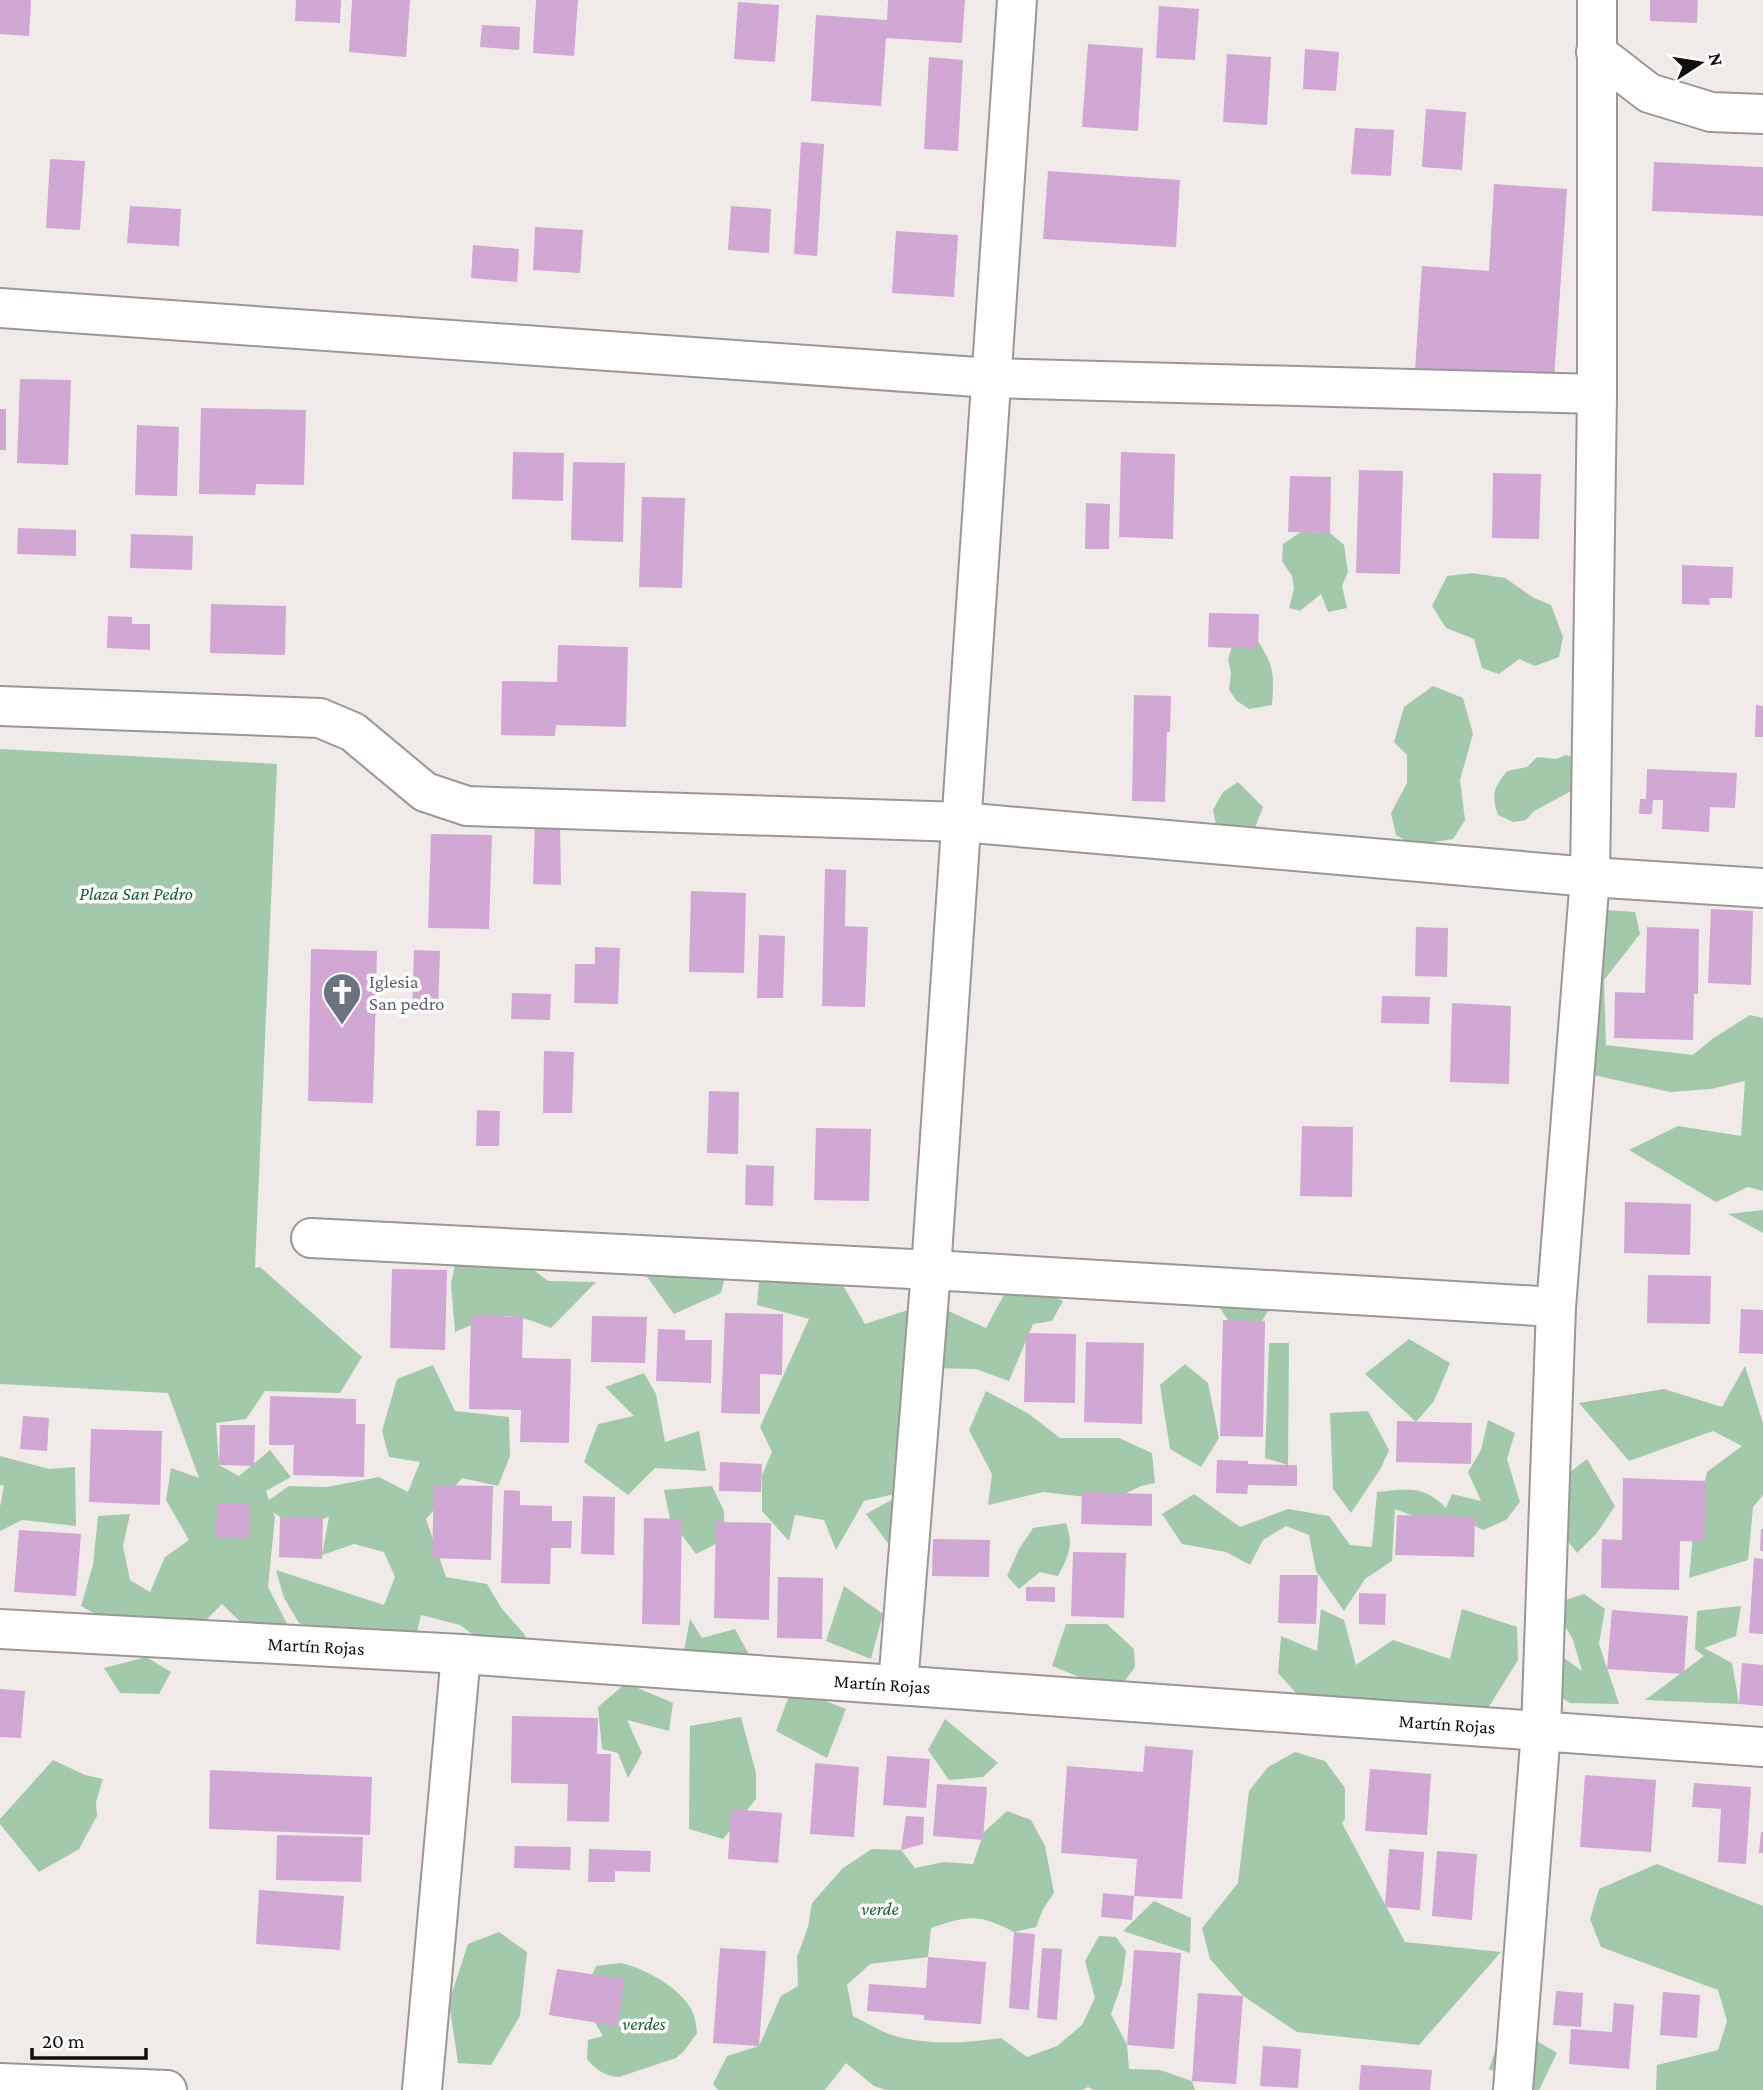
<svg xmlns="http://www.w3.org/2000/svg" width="1763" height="2090" font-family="'Crimson Pro',serif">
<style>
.green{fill:#a2c9a9}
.building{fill:#d1a7d4}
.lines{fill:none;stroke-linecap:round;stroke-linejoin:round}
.minor-casing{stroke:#9b9795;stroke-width:42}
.minor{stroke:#fff;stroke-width:38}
.labels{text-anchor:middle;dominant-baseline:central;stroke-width:7;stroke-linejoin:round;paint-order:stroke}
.park-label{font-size:19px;font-style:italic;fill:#156231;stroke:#fff}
.worship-label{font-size:19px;fill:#5b616d;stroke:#fff;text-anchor:start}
.street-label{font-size:19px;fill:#110f0e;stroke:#fff}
</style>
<rect width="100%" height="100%" fill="#f0ebe9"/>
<g class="green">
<path d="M1301 532 1330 533 1344 545 1348 572 1342 586 1347 608 1328 612 1321 594 1300 611 1289 608 1294 589 1292 576 1282 561 1283 544Z"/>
<path d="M1472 573 1505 578 1534 598 1551 605 1563 637 1559 657 1535 666 1519 659 1499 674 1482 668 1474 639 1446 628 1432 606 1447 576Z"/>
<path d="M1235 637 1258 641C1275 668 1274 675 1272 705L1249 709 1237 701 1229 690 1231 674 1228 659Z"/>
<path d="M1433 686 1463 698 1473 734 1460 780 1465 820 1453 839 1414 845 1396 835 1391 813 1407 783V755L1394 742 1404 707Z"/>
<path d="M0 749 277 764 255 1268 260 1267 362 1357 340 1393 265 1391 246 1419 216 1423 219 1465 239 1476 270 1450 291 1477 266 1491 269 1500 289 1486 327 1487 379 1477 408 1492 420 1462 389 1457 382 1431 397 1379 433 1365 455 1411 509 1417 510 1456 498 1486 462 1478 426 1519 446 1577 487 1584 502 1609 525 1635 532 1659 518 1668 460 1625 421 1615 410 1663 299 1623 284 1598 276 1570 384 1605 395 1577 384 1552 354 1544 322 1555 329 1517 294 1527 273 1512 275 1517 268 1587 295 1639 259 1640 222 1604 201 1625 129 1633 81 1606 93 1565 98 1516 130 1514 123 1546 130 1580 150 1592 165 1557 189 1540 166 1500 171 1468 199 1478 168 1393 0 1384Z"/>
<path d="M1566 755 1580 760 1575 789 1534 811 1526 820 1513 822 1498 815C1491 795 1494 787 1507 771L1527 767 1537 757 1556 759Z"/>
<path d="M1238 782 1263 807 1254 830H1217L1213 810 1223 792Z"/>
<path d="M1605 910 1635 912 1640 934 1604 980 1606 1045 1693 1055 1712 1039 1750 1015 1763 1018V1191L1748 1187 1716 1202 1629 1150 1678 1126 1741 1136 1745 1081 1711 1089 1670 1092 1580 1072Z"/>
<path d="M1763 1210V1233L1728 1214Z"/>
<path d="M677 1237 730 1256 721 1293 674 1314 645 1274Z"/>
<path d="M500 1244 548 1281 596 1282 551 1328C506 1310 498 1314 455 1332L451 1284 458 1250Z"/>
<path d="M762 1245 824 1252 865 1324 911 1309 895 1494 864 1501 836 1550 824 1520 795 1515 789 1541 762 1511V1475L772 1452 760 1427 809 1319 757 1305Z"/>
<path d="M1014 1276 1063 1301 1052 1321 1033 1324 1009 1381 976 1369 927 1368 942 1308 986 1328Z"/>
<path d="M1218 1305 1269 1309 1257 1330 1240 1338Z"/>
<path d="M1409 1339 1450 1363 1434 1401 1416 1422 1365 1374Z"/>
<path d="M1269 1343H1289L1288 1465 1265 1458Z"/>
<path d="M1185 1364 1208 1383 1219 1438 1201 1467 1170 1449 1160 1385Z"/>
<path d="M1745 1366 1763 1423V1495L1753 1507 1748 1560 1689 1578 1694 1526 1707 1472 1742 1446 1713 1431 1629 1461 1579 1403 1664 1389 1722 1407Z"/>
<path d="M644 1373 656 1394 665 1442 699 1431 706 1471 655 1468 628 1495 584 1462 598 1424 634 1416 605 1387Z"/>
<path d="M986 1391 1029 1414 1060 1438H1119L1152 1453 1155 1483 1141 1486 1112 1500 1043 1492 988 1505 992 1474 969 1430Z"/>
<path d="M1368 1411 1389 1450 1381 1468 1351 1513 1333 1489 1330 1413Z"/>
<path d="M1488 1420 1515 1433 1507 1459 1520 1502 1506 1520 1483 1530 1464 1520 1437 1525 1395 1509 1392 1561 1365 1579 1344 1611 1316 1571 1309 1535 1286 1526 1263 1540 1250 1565 1226 1552 1182 1544 1162 1514 1194 1494 1240 1527 1288 1509 1329 1516 1350 1545 1372 1547 1377 1492C1407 1489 1423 1484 1446 1508L1452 1494 1481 1501 1468 1472 1481 1450Z"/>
<path d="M0 1456 49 1469 75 1467 76 1526 22 1520 0 1531V1507L4 1486 0 1485Z"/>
<path d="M1587 1459 1615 1506 1597 1533 1577 1553 1535 1499Z"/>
<path d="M712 1486 724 1511 725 1539 696 1554 670 1519 664 1490Z"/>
<path d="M902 1494 894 1551 866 1514Z"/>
<path d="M1066 1523C1074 1546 1069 1555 1058 1576L1040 1572 1019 1589 1007 1576 1019 1549 1033 1528Z"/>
<path d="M844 1586 883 1614 871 1659 826 1641Z"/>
<path d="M1584 1594 1605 1609 1599 1644 1619 1704 1570 1703 1522 1673 1549 1647 1582 1671 1573 1640 1553 1604Z"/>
<path d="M1741 1606 1736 1636 1704 1648 1732 1663 1739 1704 1645 1700 1704 1656 1695 1649 1697 1611Z"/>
<path d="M1321 1609 1344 1620 1356 1665 1393 1640 1450 1659 1462 1609 1517 1627 1518 1660 1480 1721 1316 1715 1278 1673 1281 1636 1317 1651Z"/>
<path d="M690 1619 702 1638 735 1629 753 1662 683 1656Z"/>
<path d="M1066 1624H1107L1134 1649 1135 1667 1123 1683 1089 1681 1052 1666Z"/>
<path d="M146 1657 171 1672 159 1694 120 1693 104 1668Z"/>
<path d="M626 1683 673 1703 669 1731 627 1720 642 1753 628 1778 618 1753 602 1749 598 1707Z"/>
<path d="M792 1688 846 1709 827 1758 776 1731Z"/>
<path d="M741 1717 756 1773V1799L723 1839 689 1829 690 1726Z"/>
<path d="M945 1719 998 1763 983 1777 949 1780 928 1750Z"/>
<path d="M1295 1752 1325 1761 1345 1788V1819L1342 1823 1405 1942 1501 1952 1419 2045 1297 2032 1243 1996 1210 1959 1202 1928 1238 1883 1249 1791 1268 1767Z"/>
<path d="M53 1760 85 1775 103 1779 96 1802 97 1816 79 1849 39 1872 0 1824V1819Z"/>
<path d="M1007 1811 1031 1820 1045 1846 1054 1893 1043 1909 1036 1927 1014 1932C978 1914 969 1915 931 1928L928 1957 870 1964 847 1985 853 2016C866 2022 879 2031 892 2035 927 2046 966 2043 1001 2038L1027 2057 1057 2046 1082 2025 1095 1998 1085 1961 1099 1936 1116 1937 1126 1951 1122 1983 1111 2014 1127 2045 1129 2069 1160 2070 1192 2081 1195 2090H1094L1088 2087 1082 2090H886L874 2086 846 2063 825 2090H718L713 2084 727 2056 759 2046 781 1996 798 1986 797 1957 808 1927 812 1903 843 1868 872 1849 901 1850 915 1868 944 1862 973 1864 984 1832Z"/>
<path d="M1657 1864 1763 1906V2090H1656L1657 2065 1718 2050 1727 2021 1718 1990 1601 1947 1590 1919 1599 1889Z"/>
<path d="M1154 1901 1191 1918 1190 1953 1123 1931Z"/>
<path d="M499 1932 527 1952 520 2016 491 2065 458 2063 449 2002 468 1944Z"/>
<path d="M621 1963C645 1968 687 1991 694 2016 696 2021 696 2027 697 2033L684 2051 676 2058 619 2077C605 2076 596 2070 587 2059L588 2040 603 2036 590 2014 585 1990 596 1966Z"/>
<path d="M1505 2022 1557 2053 1539 2090H1533L1489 2069Z"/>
</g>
<g class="building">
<path d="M0 0H31L29 36 0 34Z"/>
<path d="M296 0H341L340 23 295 21Z"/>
<path d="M352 0H410L406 57 349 52Z"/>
<path d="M536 0H578L574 56 533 53Z"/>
<path d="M888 0H965L962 43 886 38 881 106 811 101 816 15 887 20Z"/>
<path d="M1650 0H1698L1697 23 1650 21Z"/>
<path d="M738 2 779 5 775 62 734 59Z"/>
<path d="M1159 6 1199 9 1195 60 1156 58Z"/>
<path d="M482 25 520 27 519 50 480 47Z"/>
<path d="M1088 44 1143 48 1138 131 1082 127Z"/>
<path d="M1305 49 1339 52 1336 91 1303 89Z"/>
<path d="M1227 54 1271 57 1267 125 1223 122Z"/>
<path d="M929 57 963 60 958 151 924 149Z"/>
<path d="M1426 109 1466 112 1462 170 1422 167Z"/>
<path d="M1355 128 1394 130 1391 176 1351 174Z"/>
<path d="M801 142 824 144 817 256 794 254Z"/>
<path d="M50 159 85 161 80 230 46 228Z"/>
<path d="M1654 162 1763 167V216L1652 211Z"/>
<path d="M1048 171 1180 180 1176 247 1043 239Z"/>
<path d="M1494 184 1567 189 1554 380 1415 370 1422 266 1489 271Z"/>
<path d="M130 206 181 209 179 246 127 243Z"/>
<path d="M731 206 771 209 769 253 728 250Z"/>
<path d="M535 227 583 230 580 273 533 270Z"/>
<path d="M896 231 958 235 954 297 892 293Z"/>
<path d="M473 245 519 249 517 282 471 278Z"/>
<path d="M20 379 71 380 68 465 17 463Z"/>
<path d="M201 408 306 410 304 485 256 484 255 495 199 494Z"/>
<rect x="0" y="409" width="6" height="41"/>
<path d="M137 425 179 427 177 496 135 495Z"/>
<path d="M513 452 564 453 563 501 512 499Z"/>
<path d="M1121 452 1175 454 1173 539 1119 537Z"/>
<path d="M573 462 625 463 623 542 571 540Z"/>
<path d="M1359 470 1403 471 1400 574 1356 573Z"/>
<path d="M1493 473 1541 474 1539 539 1492 538Z"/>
<path d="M1290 476 1331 477 1330 533 1288 532Z"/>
<path d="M642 497 685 498 682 588 639 587Z"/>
<path d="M1086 503 1110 504 1109 549H1085Z"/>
<path d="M18 528 76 530V556L17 554Z"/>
<path d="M131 534 193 536 192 570 130 568Z"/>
<path d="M1682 565 1733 567 1732 598H1709L1710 605 1682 604Z"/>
<path d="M211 604 286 606 285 655 210 653Z"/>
<path d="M1209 613 1259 614 1258 649 1208 647Z"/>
<path d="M108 616 132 617V624H150V650L107 648Z"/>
<path d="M558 645 628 647 626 727 556 725 555 736 501 735 502 681 557 682Z"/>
<path d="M1134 695 1171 696 1170 732H1167L1165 802 1132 801Z"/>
<path d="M1756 705 1763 706V737H1755Z"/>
<path d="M1647 769 1737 773 1735 808 1710 807 1709 832 1662 829 1663 800H1653L1652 814H1639L1640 799H1646Z"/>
<path d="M535 822 560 823 561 885 533 884Z"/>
<path d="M431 834 492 835 489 929 428 928Z"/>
<path d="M825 869 846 870 845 926 868 927 865 1007 822 1006Z"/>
<path d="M691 891 746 893 744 973 689 972Z"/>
<path d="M1711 909 1753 911 1751 985 1708 983Z"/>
<path d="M1416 927 1448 928 1447 977 1415 976Z"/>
<path d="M1647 927 1699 929 1698 994H1694L1693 1040 1614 1038 1615 992 1645 993Z"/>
<path d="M759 935 785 936 783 998H757Z"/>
<path d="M595 947 620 948 618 1004 574 1003 575 964H595Z"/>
<path d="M311 949 377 951 373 1103 308 1101Z"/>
<path d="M414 950 440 951 438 1013H412Z"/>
<path d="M512 993 551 994 550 1020 511 1019Z"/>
<path d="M1382 996 1430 997 1429 1024 1381 1023Z"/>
<path d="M1452 1003 1511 1006 1509 1084 1450 1082Z"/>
<path d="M544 1051 574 1052 572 1113H543Z"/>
<path d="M709 1091 739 1092 738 1154 707 1153Z"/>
<path d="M477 1110 500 1111 499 1146H476Z"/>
<path d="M1302 1126 1353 1127 1352 1197 1300 1196Z"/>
<path d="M816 1128 871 1129 869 1201 814 1200Z"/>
<path d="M746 1165 774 1166 773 1206 745 1205Z"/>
<path d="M1625 1202 1691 1204 1690 1255 1624 1253Z"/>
<path d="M392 1269 447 1270 445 1350 390 1348Z"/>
<path d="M1648 1275 1711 1276 1710 1324 1647 1323Z"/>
<path d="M1741 1309 1763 1310V1354L1739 1353Z"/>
<path d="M725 1313 783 1314 782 1375 760 1374V1414L721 1413Z"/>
<path d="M471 1315 523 1317 522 1358 571 1359 569 1443 520 1442 521 1410 469 1409Z"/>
<path d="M592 1316 647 1317 645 1363 591 1362Z"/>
<path d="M1223 1320 1265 1321 1263 1437 1220 1436Z"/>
<path d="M658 1329 685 1330V1340H712L711 1383 656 1381Z"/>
<path d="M1026 1333 1076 1334 1075 1403 1024 1402Z"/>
<path d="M1086 1342 1144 1343 1142 1424 1084 1422Z"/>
<path d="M270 1396 356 1399V1424H365L364 1477 293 1475 294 1445H269Z"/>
<path d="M23 1416 49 1418 47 1451 20 1449Z"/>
<path d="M1397 1421 1472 1423 1471 1464 1396 1462Z"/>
<path d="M220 1425H255L254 1466 219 1465Z"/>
<path d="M91 1429 162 1431 160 1505 89 1502Z"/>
<path d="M1217 1460 1248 1461V1464L1297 1465V1486L1248 1485 1247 1494 1216 1493Z"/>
<path d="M720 1462 762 1464 761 1492 719 1491Z"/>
<path d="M1623 1478 1706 1481 1704 1542 1680 1541 1679 1590 1601 1588 1602 1539 1622 1540Z"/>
<path d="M434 1485 493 1486 491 1560 432 1558Z"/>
<path d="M504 1490 520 1491V1505L552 1506V1521H572L571 1548H551L550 1584 501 1583Z"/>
<path d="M1082 1492 1152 1494V1526L1081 1524Z"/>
<path d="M583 1496 615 1497 614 1555 581 1554Z"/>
<path d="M217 1503 249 1504V1538L216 1537Z"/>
<path d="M1397 1515 1475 1517 1474 1557 1395 1555Z"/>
<path d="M280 1518H323L322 1559 279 1557Z"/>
<path d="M644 1518 682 1519 680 1625 642 1624Z"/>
<path d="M716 1522 771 1523 769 1620 714 1618Z"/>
<path d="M1761 1529H1763V1551H1760Z"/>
<path d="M19 1530 81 1534 76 1596 14 1592Z"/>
<path d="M933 1539 990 1540 989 1577 932 1576Z"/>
<path d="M1073 1552 1126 1553 1124 1618 1071 1616Z"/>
<path d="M1754 1558 1763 1559V1634L1749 1633Z"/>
<path d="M1280 1575H1318L1316 1624 1278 1623Z"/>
<path d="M778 1577 823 1578 822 1639 777 1638Z"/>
<path d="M1026 1587H1055V1602L1026 1601Z"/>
<path d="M1359 1593 1386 1594 1385 1625 1359 1624Z"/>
<path d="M1612 1610 1688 1616 1684 1674 1607 1669Z"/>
<path d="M1742 1663 1763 1665V1706L1739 1704Z"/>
<path d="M0 1689 25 1691 21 1738 0 1737Z"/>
<path d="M512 1716 598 1718 597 1754H611L609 1822 567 1821 568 1784 511 1783Z"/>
<path d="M1145 1746 1193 1750 1182 1899 1134 1896 1137 1859 1061 1853 1067 1766 1143 1772Z"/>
<path d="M887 1756 930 1759 926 1808 883 1805Z"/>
<path d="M815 1763 859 1767 854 1837 810 1834Z"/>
<path d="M1370 1769 1431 1774 1427 1835 1365 1831Z"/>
<path d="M210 1770 372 1777 370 1835 209 1829Z"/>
<path d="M1585 1775 1656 1780 1651 1852 1580 1847Z"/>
<path d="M1694 1783 1751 1787 1746 1864 1718 1862 1721 1809 1692 1807Z"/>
<path d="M937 1784 987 1787 983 1840 933 1836Z"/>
<path d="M731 1809 782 1813 778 1863 728 1859Z"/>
<path d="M906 1816 924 1817 923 1844 901 1850Z"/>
<path d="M1761 1832H1763V1853H1759Z"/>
<path d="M277 1835 363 1837 361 1882 276 1880Z"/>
<path d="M515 1846 571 1847 570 1870 514 1868Z"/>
<path d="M589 1849 651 1851 650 1872 615 1871V1882H588Z"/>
<path d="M1389 1849 1424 1852 1420 1910 1385 1907Z"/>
<path d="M1437 1851 1477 1854 1472 1920 1432 1916Z"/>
<path d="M259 1890 344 1896 340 1950 256 1944Z"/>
<path d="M1103 1893 1134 1896 1132 1920 1101 1917Z"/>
<path d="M1014 1932 1035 1934 1029 2010 1009 2008Z"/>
<path d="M720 1948 766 1951 759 2046 713 2043Z"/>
<path d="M1042 1948 1062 1949 1057 2020 1037 2018Z"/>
<path d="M1134 1950 1181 1953 1174 2049 1127 2045Z"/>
<path d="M928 1957 986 1962 981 2024 924 2020V2015L867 2011 869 1984 926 1988Z"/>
<path d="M557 1969 625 1979 617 2026 549 2015Z"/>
<path d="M1556 1991 1583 1993 1581 2027 1553 2025Z"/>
<path d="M1663 1992 1700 1995 1697 2038 1660 2035Z"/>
<path d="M1198 1993 1243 1996 1236 2084 1192 2081Z"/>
<path d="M1614 2003 1634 2005 1629 2069 1569 2064 1571 2029 1612 2032Z"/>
<path d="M1263 2046 1301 2049 1298 2088 1260 2086Z"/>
<path d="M1361 2065 1432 2070 1430 2090H1359Z"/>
</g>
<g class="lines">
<g class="minor-casing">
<g id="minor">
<path d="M1596 52 1649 93 1711 112 1763 114"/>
<path d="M0 308 991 378 1597 394"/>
<path d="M0 706 320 718 353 732 425 792 467 806 961 822 1590 877 1763 888"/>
<path d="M311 1238 931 1270 1556 1307"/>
<path d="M0 1629 461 1654 1763 1747"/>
<path d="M898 1685 931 1270 1017 0"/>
<path d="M0 2083 167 2090"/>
<path d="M422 2090 461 1654"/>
<path d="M1513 2090 1541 1731 1556 1307 1590 877 1597 394V0"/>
</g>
</g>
<use href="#minor" class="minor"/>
</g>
<defs>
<g id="church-pin" transform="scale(2.0125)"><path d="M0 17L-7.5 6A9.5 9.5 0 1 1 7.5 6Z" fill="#6b7280" stroke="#fff"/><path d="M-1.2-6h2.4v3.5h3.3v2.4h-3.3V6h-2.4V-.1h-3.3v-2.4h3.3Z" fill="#fff"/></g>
</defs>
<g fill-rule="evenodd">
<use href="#church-pin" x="342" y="992"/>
</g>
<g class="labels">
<g class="park-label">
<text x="136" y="893">Plaza San Pedro</text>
<text x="880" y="1908">verde</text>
<text x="644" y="2023">verdes</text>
</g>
<g class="worship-label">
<text x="369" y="981">Iglesia<tspan x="369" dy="22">San pedro</tspan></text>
</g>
<g class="street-label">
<text transform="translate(316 1646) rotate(3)">Martín Rojas</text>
<text transform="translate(882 1684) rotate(4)">Martín Rojas</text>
<text transform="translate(1447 1724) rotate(4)">Martín Rojas</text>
</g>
</g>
<g transform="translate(1700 63) rotate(78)" stroke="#ffffff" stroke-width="5" paint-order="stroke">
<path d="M0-5L12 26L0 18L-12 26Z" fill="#110f0e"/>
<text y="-10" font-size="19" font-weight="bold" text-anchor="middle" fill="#110f0e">N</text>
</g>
<path d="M32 2048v10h114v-10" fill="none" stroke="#110f0e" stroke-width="3.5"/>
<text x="42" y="2048" font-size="21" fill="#110f0e" stroke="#ffffff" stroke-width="5" paint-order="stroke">20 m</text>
</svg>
